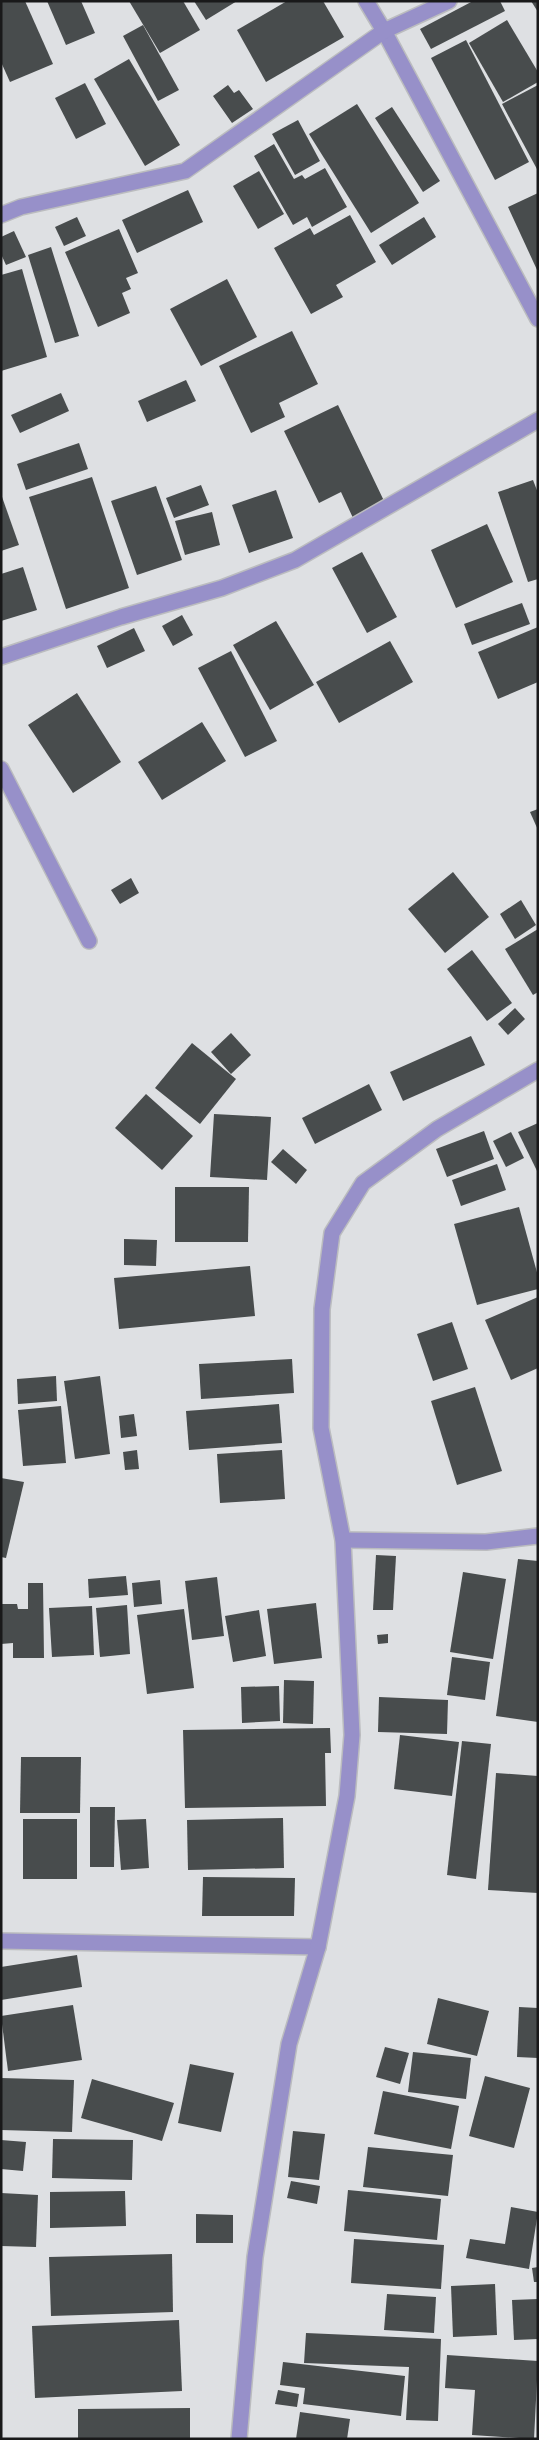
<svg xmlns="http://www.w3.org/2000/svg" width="539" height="2440" font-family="Georgia,serif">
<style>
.building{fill:#484c4d}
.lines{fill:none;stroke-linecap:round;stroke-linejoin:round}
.street-casing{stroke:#bbbcbf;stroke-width:18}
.street{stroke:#9790c9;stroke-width:15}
</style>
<rect width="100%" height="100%" fill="#dee0e3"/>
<g class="building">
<path d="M1 1H25L53 64 10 82 1 62Z"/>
<path d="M47 1H81L95 33 66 45Z"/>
<path d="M129 1H183L200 30 160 53Z"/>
<path d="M194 1H237L206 20Z"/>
<path d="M287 1H323L344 37 266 82 237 30Z"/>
<path d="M473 1H500L505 11 431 49 420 29Z"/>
<path d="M531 1H538V12Z"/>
<path d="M507 20 538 72V82L503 102 469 43Z"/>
<path d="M143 25 179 90 158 101 123 36Z"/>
<path d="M466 40 529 162 495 180 431 58Z"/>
<path d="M129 59 180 145 145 166 94 79Z"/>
<path d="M85 83 106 124 76 139 55 98Z"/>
<path d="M228 85 234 93 239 90 253 109 232 123 213 96Z"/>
<path d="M538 85V171L502 104Z"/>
<path d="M357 104 419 203 371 233 309 134Z"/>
<path d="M392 107 440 181 423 192 375 118Z"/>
<path d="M298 120 320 161 295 175 272 134Z"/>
<path d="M274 144 294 179 302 175 305 179 325 168 347 207 312 227 307 217 293 225 254 156Z"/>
<path d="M259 171 284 214 258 229 233 186Z"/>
<path d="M188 190 203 222 137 253 122 220Z"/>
<path d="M538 193V272L508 207Z"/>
<path d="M350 215 376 262 336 285 343 297 311 314 274 248 310 228 314 235Z"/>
<path d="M77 217 86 236 64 246 55 227Z"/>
<path d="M424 217 436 237 392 265 379 245Z"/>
<path d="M119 229 138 273 126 278 131 289 122 293 130 313 98 327 65 252Z"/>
<path d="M14 231 26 257 6 265 1 254V237Z"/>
<path d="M51 247 79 336 55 343 28 255Z"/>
<path d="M22 269 47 357 1 371V275Z"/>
<path d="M227 279 257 337 201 366 170 309Z"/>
<path d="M292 331 318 384 279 403 285 417 251 433 219 366Z"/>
<path d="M186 380 196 401 147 422 138 401Z"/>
<path d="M61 393 69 411 20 433 11 415Z"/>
<path d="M338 405 385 503 353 518 341 492 319 503 284 431Z"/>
<path d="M79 443 88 469 26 490 17 464Z"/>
<path d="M92 477 129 588 66 609 29 497Z"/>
<path d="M533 480 538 493V579L528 582 498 492Z"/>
<path d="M201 485 209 505 174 518 166 498Z"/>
<path d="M156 486 182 560 137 575 111 501Z"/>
<path d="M276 490 293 538 249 553 232 505Z"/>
<path d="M1 494 19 545 1 551Z"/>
<path d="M212 512 220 545 185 555 175 521Z"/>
<path d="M487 524 513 582 456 608 431 550Z"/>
<path d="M362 552 397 617 367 633 332 568Z"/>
<path d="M23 567 37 610 1 621V574Z"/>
<path d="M522 603 530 624 472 645 464 624Z"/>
<path d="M182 615 193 635 173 646 162 626Z"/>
<path d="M276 621 314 685 270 710 233 645Z"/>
<path d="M538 627V682L498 699 478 652Z"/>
<path d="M134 628 145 651 107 668 97 646Z"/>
<path d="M390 641 413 682 339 723 316 682Z"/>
<path d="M231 651 277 741 245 757 198 668Z"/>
<path d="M77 693 121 762 73 793 28 725Z"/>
<path d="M202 722 226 761 162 800 138 762Z"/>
<path d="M538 809V830L530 812Z"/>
<path d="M453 872 489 917 445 953 408 909Z"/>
<path d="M131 878 139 893 120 904 111 890Z"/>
<path d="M521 900 536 925 515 939 500 914Z"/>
<path d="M538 929V992L533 995 505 949Z"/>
<path d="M472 950 512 1003 487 1021 447 969Z"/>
<path d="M515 1008 525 1019 508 1035 498 1024Z"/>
<path d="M231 1033 251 1055 231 1074 211 1052Z"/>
<path d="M471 1036 485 1065 403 1101 390 1072Z"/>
<path d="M192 1043 236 1079 200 1124 155 1088Z"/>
<path d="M369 1084 382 1110 315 1144 302 1118Z"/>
<path d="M146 1094 193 1136 162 1170 115 1128Z"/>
<path d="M214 1114 271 1117 267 1180 210 1177Z"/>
<path d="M538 1123V1173L518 1132Z"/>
<path d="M484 1131 494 1159 447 1177 436 1149Z"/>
<path d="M511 1132 524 1158 506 1167 493 1141Z"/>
<path d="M283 1149 307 1170 296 1184 271 1162Z"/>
<path d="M497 1164 506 1190 461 1206 452 1180Z"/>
<path d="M175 1187H249L248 1242H175Z"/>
<path d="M519 1207 538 1276V1289L477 1305 454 1224Z"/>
<path d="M124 1239 157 1240 156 1266 124 1265Z"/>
<path d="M250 1266 255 1316 119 1329 114 1278Z"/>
<path d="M538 1297V1368L511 1380 485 1320Z"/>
<path d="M452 1322 468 1369 433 1381 417 1334Z"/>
<path d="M292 1359 294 1393 201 1399 199 1364Z"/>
<path d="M56 1376 57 1401 18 1404 17 1379Z"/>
<path d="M100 1376 110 1454 75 1459 64 1381Z"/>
<path d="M475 1387 502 1471 457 1485 431 1401Z"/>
<path d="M279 1404 282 1443 189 1450 186 1411Z"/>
<path d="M61 1406 66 1463 23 1466 18 1410Z"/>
<path d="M134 1414 137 1436 121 1438 119 1416Z"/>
<path d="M137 1450 139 1469 125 1470 123 1452Z"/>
<path d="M282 1450 285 1499 220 1503 217 1454Z"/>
<path d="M1 1478 24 1482 6 1558 1 1557Z"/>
<path d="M376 1555 396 1556 393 1610H373Z"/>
<path d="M518 1559 538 1561V1722L496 1716Z"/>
<path d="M463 1572 506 1579 493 1659 450 1652Z"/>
<path d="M126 1576 128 1595 89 1598 88 1579Z"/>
<path d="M217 1577 224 1636 192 1640 185 1581Z"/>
<path d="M160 1580 162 1604 134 1607 132 1583Z"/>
<path d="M28 1583H43L44 1658H13V1643L1 1644V1604H17L18 1609H28Z"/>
<path d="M316 1603 322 1658 274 1664 267 1609Z"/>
<path d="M127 1605 130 1654 100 1657 96 1608Z"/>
<path d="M92 1606 94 1655 52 1657 49 1608Z"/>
<path d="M184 1609 194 1688 147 1694 137 1615Z"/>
<path d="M259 1610 266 1656 233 1662 225 1616Z"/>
<path d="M388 1634V1643L378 1644 377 1635Z"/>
<path d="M452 1657 490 1662 485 1700 447 1695Z"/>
<path d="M284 1680 314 1681 313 1724 283 1723Z"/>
<path d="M279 1686 280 1721 242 1723 241 1687Z"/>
<path d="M379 1697 448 1700 447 1734 378 1732Z"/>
<path d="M330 1728 331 1753H325L326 1806 185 1808 183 1730Z"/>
<path d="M400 1735 459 1742 452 1796 394 1789Z"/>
<path d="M462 1741 491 1744 476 1879 447 1875Z"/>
<path d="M21 1757H81L80 1813H20Z"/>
<path d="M496 1773 538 1776V1893L488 1890Z"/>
<path d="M90 1807H115L114 1867H90Z"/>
<path d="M283 1818 284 1868 188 1870 187 1820Z"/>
<rect x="23" y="1819" width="54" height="60"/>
<path d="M146 1819 149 1868 121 1870 117 1820Z"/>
<path d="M203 1877 295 1878 294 1916H202Z"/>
<path d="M77 1955 82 1987 1 2000V1967Z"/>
<path d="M438 1998 489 2011 477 2056 427 2044Z"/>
<path d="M73 2005 82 2060 8 2071 1 2016Z"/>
<path d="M519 2007 538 2008V2058L517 2057Z"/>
<path d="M385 2047 409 2053 400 2084 376 2077Z"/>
<path d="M413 2052 471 2058 466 2099 408 2092Z"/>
<path d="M190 2064 234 2073 221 2132 178 2123Z"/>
<path d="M485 2076 530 2088 514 2148 469 2136Z"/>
<path d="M1 2078 74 2080 72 2132 1 2130Z"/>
<path d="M92 2079 174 2103 162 2141 81 2118Z"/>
<path d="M383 2091 459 2106 451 2149 374 2134Z"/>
<path d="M293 2131 325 2134 319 2180 288 2177Z"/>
<path d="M53 2139 133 2140 132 2180 52 2178Z"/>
<path d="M1 2140 26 2142 23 2171 1 2169Z"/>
<path d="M368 2147 453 2155 448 2196 363 2187Z"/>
<path d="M291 2181 320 2186 317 2204 287 2198Z"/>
<path d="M348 2190 441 2199 437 2240 344 2231Z"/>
<path d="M125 2191 126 2226 50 2228V2192Z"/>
<path d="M1 2193 38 2195 36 2247 1 2246Z"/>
<path d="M511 2207 538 2212 529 2269 466 2258 470 2239 505 2244Z"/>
<path d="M196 2214 233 2215V2243H196Z"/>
<path d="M354 2239 444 2245 441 2289 351 2283Z"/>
<path d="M172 2254 173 2312 51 2316 49 2257Z"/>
<path d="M538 2267V2282H534L532 2268Z"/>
<path d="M495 2284 497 2335 453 2337 451 2286Z"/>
<path d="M387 2294 436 2297 434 2333 384 2330Z"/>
<path d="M538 2299V2339L514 2340 512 2300Z"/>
<path d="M179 2320 182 2391 35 2398 32 2326Z"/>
<path d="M306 2333 441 2339 438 2421 406 2420 409 2367 304 2363Z"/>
<path d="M447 2355 538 2361 534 2439 472 2435 475 2390 445 2388Z"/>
<path d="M283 2362 405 2376 401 2416 303 2404 305 2388 280 2385Z"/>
<path d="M278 2390 299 2394 297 2407 275 2404Z"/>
<path d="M190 2408V2439H78V2409Z"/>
<path d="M300 2412 350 2419 347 2439H296Z"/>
</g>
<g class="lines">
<g class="street-casing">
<g id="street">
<path d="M366 1 384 31 538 319"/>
<path d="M1 215 21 207 185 171 384 31 449 1"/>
<path d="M1 657 121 617 222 588 295 560 538 420"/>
<path d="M1 769 89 941"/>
<path d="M343 1540 486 1542 538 1536"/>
<path d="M1 1941 318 1947"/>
<path d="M239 2439 255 2257 289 2044 318 1947 347 1796 352 1735 343 1540 321 1428 322 1309 332 1233 363 1183 437 1129 538 1070"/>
</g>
</g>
<use href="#street" class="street"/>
</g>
<rect width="539" height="2440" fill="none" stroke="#19191a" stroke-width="5"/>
</svg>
